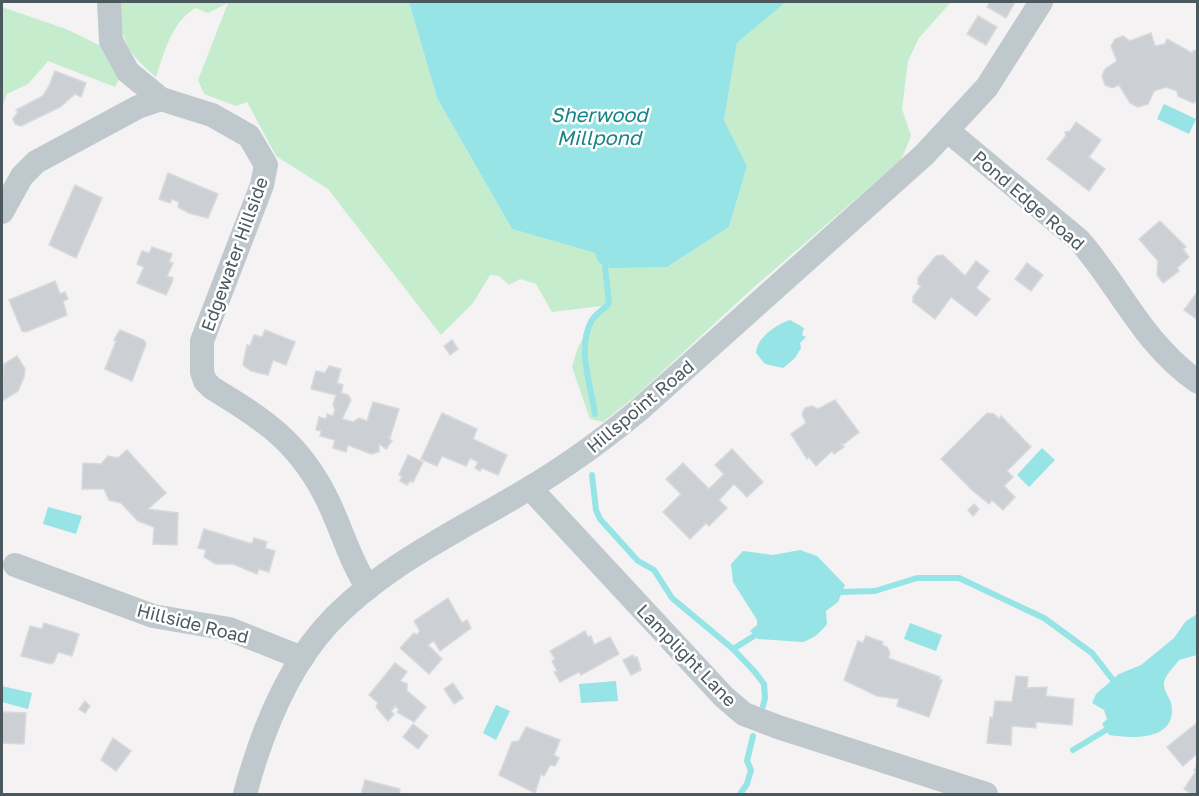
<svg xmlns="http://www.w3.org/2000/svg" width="1199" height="796" font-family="'Golos Text',sans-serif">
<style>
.green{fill:#c5edcd}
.water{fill:#96e4e6}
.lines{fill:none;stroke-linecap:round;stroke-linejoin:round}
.stream{stroke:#96e4e6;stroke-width:6}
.building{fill:#ccd0d4;stroke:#d7d9dd;stroke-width:1.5}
.minor{stroke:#bfc9cd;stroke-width:24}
.labels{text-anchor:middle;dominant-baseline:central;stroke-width:5;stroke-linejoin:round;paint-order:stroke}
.street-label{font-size:18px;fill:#4b595e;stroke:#fff}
.water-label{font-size:20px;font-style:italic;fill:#178386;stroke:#fff}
</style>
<rect width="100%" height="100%" fill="#f4f2f2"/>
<g class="green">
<path d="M121 2H409L437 98 512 229 595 253 667 267 729 227 747 166 724 120 737 43 786 2H951L919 38 908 61 902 109 911 136 901 160 753 288 638 394 603 422 590 419 572 367 578 347 602 306 552 312 536 284 520 279 509 285 499 276 490 275 473 303 441 335 328 189 276 156 247 102 236 106 204 94 198 80 228 3 208 13 196 8C173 19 164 53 156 77 125 50 121 42 121 2Z"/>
<path d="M2 7 66 29 105 48 122 74 115 87 48 61 28 84 7 94 2 107Z"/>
</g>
<g class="water">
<path d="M409 2H786L737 43 724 120 747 166 729 227 667 267 610 268 598 262 595 253 512 229 437 98Z"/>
<path d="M1164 104 1196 119 1189 134 1157 119Z"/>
<path d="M790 320 804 328 802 335 806 337 800 343 801 348 795 358 783 368 765 364 756 353C757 337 777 324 790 320Z"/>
<path d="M1042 448 1055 460 1029 487 1017 475Z"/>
<path d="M48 507 82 516 76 534 43 524Z"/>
<path d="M800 550 817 556 845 585 838 602 826 611 827 624C820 633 814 638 803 642L758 639 750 631 757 625V620L733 582 731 564 743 551 773 555Z"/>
<path d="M1197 614V655L1179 660C1174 667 1165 675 1164 683 1163 692 1172 699 1172 709 1173 742 1130 738 1109 735L1102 724 1107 719 1104 710 1092 703 1096 694 1119 674 1141 665 1174 638 1186 621Z"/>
<path d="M910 623 942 635 936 651 904 639Z"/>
<path d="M616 681 618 701 581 703 579 684Z"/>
<path d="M2 686 32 693 28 709 2 702Z"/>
<path d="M496 705 510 711 496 740 483 733Z"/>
</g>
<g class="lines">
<g class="stream">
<path d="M595 414C591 385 576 347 592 320 596 313 604 310 609 303L605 266"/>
<path d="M592 475 596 510 600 519 638 561 654 570 672 598 733 649 754 671 764 684 765 698 763 706"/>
<path d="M842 592 875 591 917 578H959L1044 618 1092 653 1113 680"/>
<path d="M733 649 754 636"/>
<path d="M1073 750 1106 730"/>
<path d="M740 794 747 784 751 770 747 761 753 736"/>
</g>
</g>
<g class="building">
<path d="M990 2H1015L1006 18 987 7Z"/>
<path d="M978 16 997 27 986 45 967 34Z"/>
<path d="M1151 33 1155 46 1165 44 1167 39 1192 53 1194 50 1198 51V101L1193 103 1178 96 1177 91 1166 87 1154 91 1148 104 1138 107 1130 103 1119 85 1112 88 1105 85 1102 76 1105 69 1117 61 1111 46 1115 39 1123 36 1130 41Z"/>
<path d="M55 71 86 83 81 97 75 94 60 107 21 126 15 124 13 119 18 112 16 110 43 96 49 86Z"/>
<path d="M1076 122 1101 140 1089 157 1105 169 1089 191 1047 159 1066 136 1065 132 1070 131Z"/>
<path d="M168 173 218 194 208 218 189 213 178 207 179 202 172 199 170 203 159 199Z"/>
<path d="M75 185 102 198 76 258 49 245Z"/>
<path d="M1160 221 1186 247 1183 249 1189 257 1177 268 1179 271 1163 283 1157 275 1158 261 1139 239Z"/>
<path d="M152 247 172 254 169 262 173 263 167 276 173 278 172 282 166 295 137 283 144 267 137 264 142 251 149 253Z"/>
<path d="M943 255 965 276 976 261 989 271 976 288 990 299 976 316 951 297 935 319 913 302V297L921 286 918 284V278L936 256Z"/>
<path d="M1027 263 1043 275 1031 291 1015 279Z"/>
<path d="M55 281 60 294 65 292 68 299 63 301 67 315 26 332 22 331 9 300Z"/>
<path d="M1198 291V320L1184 310Z"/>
<path d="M120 330 144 340 146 344 132 381 105 369 116 341 114 340Z"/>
<path d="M265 330 295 342 286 365 273 360 268 375 251 371 243 365 247 345 250 346 254 335 262 337Z"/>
<path d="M452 340 458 349 450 355 444 346Z"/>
<path d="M17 356 25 369 24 377 18 391 2 401 4 364Z"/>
<path d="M329 366 341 369 337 383 343 385 341 393 348 395 351 400 342 419 353 422 359 418 367 421 373 402 399 409 390 438 387 437 392 441 386 449 379 444V452L371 454 348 445 346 452 333 448 335 440 320 436 321 431 316 430 319 417 326 419 327 414 333 416 335 409 333 405 336 395 311 389 316 371 325 373Z"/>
<path d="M835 400 859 432 844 444 840 443 844 447 834 454 832 451 816 466 809 457 807 459 791 434 806 423 802 414 805 408 812 406 818 409Z"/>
<path d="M442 413 477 429 473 439 507 455 498 475 482 468 480 471 475 468 478 462 470 458 466 466 442 456 437 466 421 459Z"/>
<path d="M987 413 994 414 999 419 1001 416 1031 447 1007 471 1013 477 1004 486 1015 497 1003 510 992 500 989 504 972 490 941 459Z"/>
<path d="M732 449 763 482 747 497 734 484 719 500 727 508 709 526 706 523 690 539 663 512 681 494 666 479 683 463 709 489 724 474 715 465Z"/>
<path d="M127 450 166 493 148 509 178 513 177 545 153 544 154 527 138 521 121 503 109 500 104 489H82L83 463 101 464 108 456 118 458Z"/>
<path d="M408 455 423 462 413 482 410 481 407 485 400 481 402 476 399 475Z"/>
<path d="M974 504 979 509 973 516 968 510Z"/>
<path d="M204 529 252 544 254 538 267 542 265 548 275 551 269 572 259 569 257 574 233 564H216L204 557 206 550 198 548Z"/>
<path d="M448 598 462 623 467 620 471 628 440 651 434 641 428 645 442 659 429 674 400 648 414 633 417 635 420 631 414 621Z"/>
<path d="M44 623 79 634 72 656 58 652 54 662 51 664 21 656 30 626 42 629Z"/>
<path d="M585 631 588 637 591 636 594 645 610 637 619 654 581 675 579 672 560 682 554 672 557 671 552 661 555 659 550 651Z"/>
<path d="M866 636 883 642 882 645 887 647 890 653 888 658 940 677 939 680H942L929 717 897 706 899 699 877 696 844 680 858 641 863 643Z"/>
<path d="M633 655 634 658 637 657 641 670 631 675 623 660Z"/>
<path d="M395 663 407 672 400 681 407 684V691L426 707 414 722 397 712 399 710 395 706 391 712 394 714 388 721 376 707 378 703 369 695Z"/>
<path d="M1016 676 1028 677 1027 688 1047 687 1046 696 1074 699 1072 725 1036 722V728L1012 726 1011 745 987 743 990 717 993 718 995 701 1012 702Z"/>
<path d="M453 683 463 698 454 704 444 689Z"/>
<path d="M85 701 90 706 85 713 79 709Z"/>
<path d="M2 712 26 713 24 744 2 743Z"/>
<path d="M1198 722V753L1183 766 1167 747Z"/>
<path d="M413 724 428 736 418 749 403 737Z"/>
<path d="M526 727 560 740 554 755 559 758 555 766 550 765 544 776 541 774 535 793 499 775 512 742 519 741Z"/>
<path d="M113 738 131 751 116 771 101 760Z"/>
<path d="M1198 765V794H1192L1184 789 1196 771 1194 770Z"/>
<path d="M365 780 400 789 399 794H361Z"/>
</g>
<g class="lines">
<g class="minor">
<path d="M109 2 111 41 128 72 161 99 212 115 249 136 266 165 262 185 202 341V372L205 381 212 388C265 420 300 443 328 501 342 530 350 561 368 588"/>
<path d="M948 131 1079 240C1121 288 1143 344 1198 382"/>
<path d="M2 212 22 176 36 162 138 107 161 99"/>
<path d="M530 488 724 697 744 714 778 727 986 794"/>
<path d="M15 565 153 616 229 629 302 658"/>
<path d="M245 794C261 734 285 671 328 624 383 565 460 530 528 489 567 466 604 439 639 410L924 155 987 87 1041 2"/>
</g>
</g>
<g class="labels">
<g class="street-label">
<text transform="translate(1029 200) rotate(41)">Pond Edge Road</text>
<text transform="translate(234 254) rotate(-70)">Edgewater Hillside</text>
<text transform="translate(640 406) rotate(-40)">Hillspoint Road</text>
<text transform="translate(193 623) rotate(14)">Hillside Road</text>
<text transform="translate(687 655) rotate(46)">Lamplight Lane</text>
</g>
<g class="water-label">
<text x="599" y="114">Sherwood<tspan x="599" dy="23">Millpond</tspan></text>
</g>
</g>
<rect width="1199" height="796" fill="none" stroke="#4b595e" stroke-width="6"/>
</svg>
